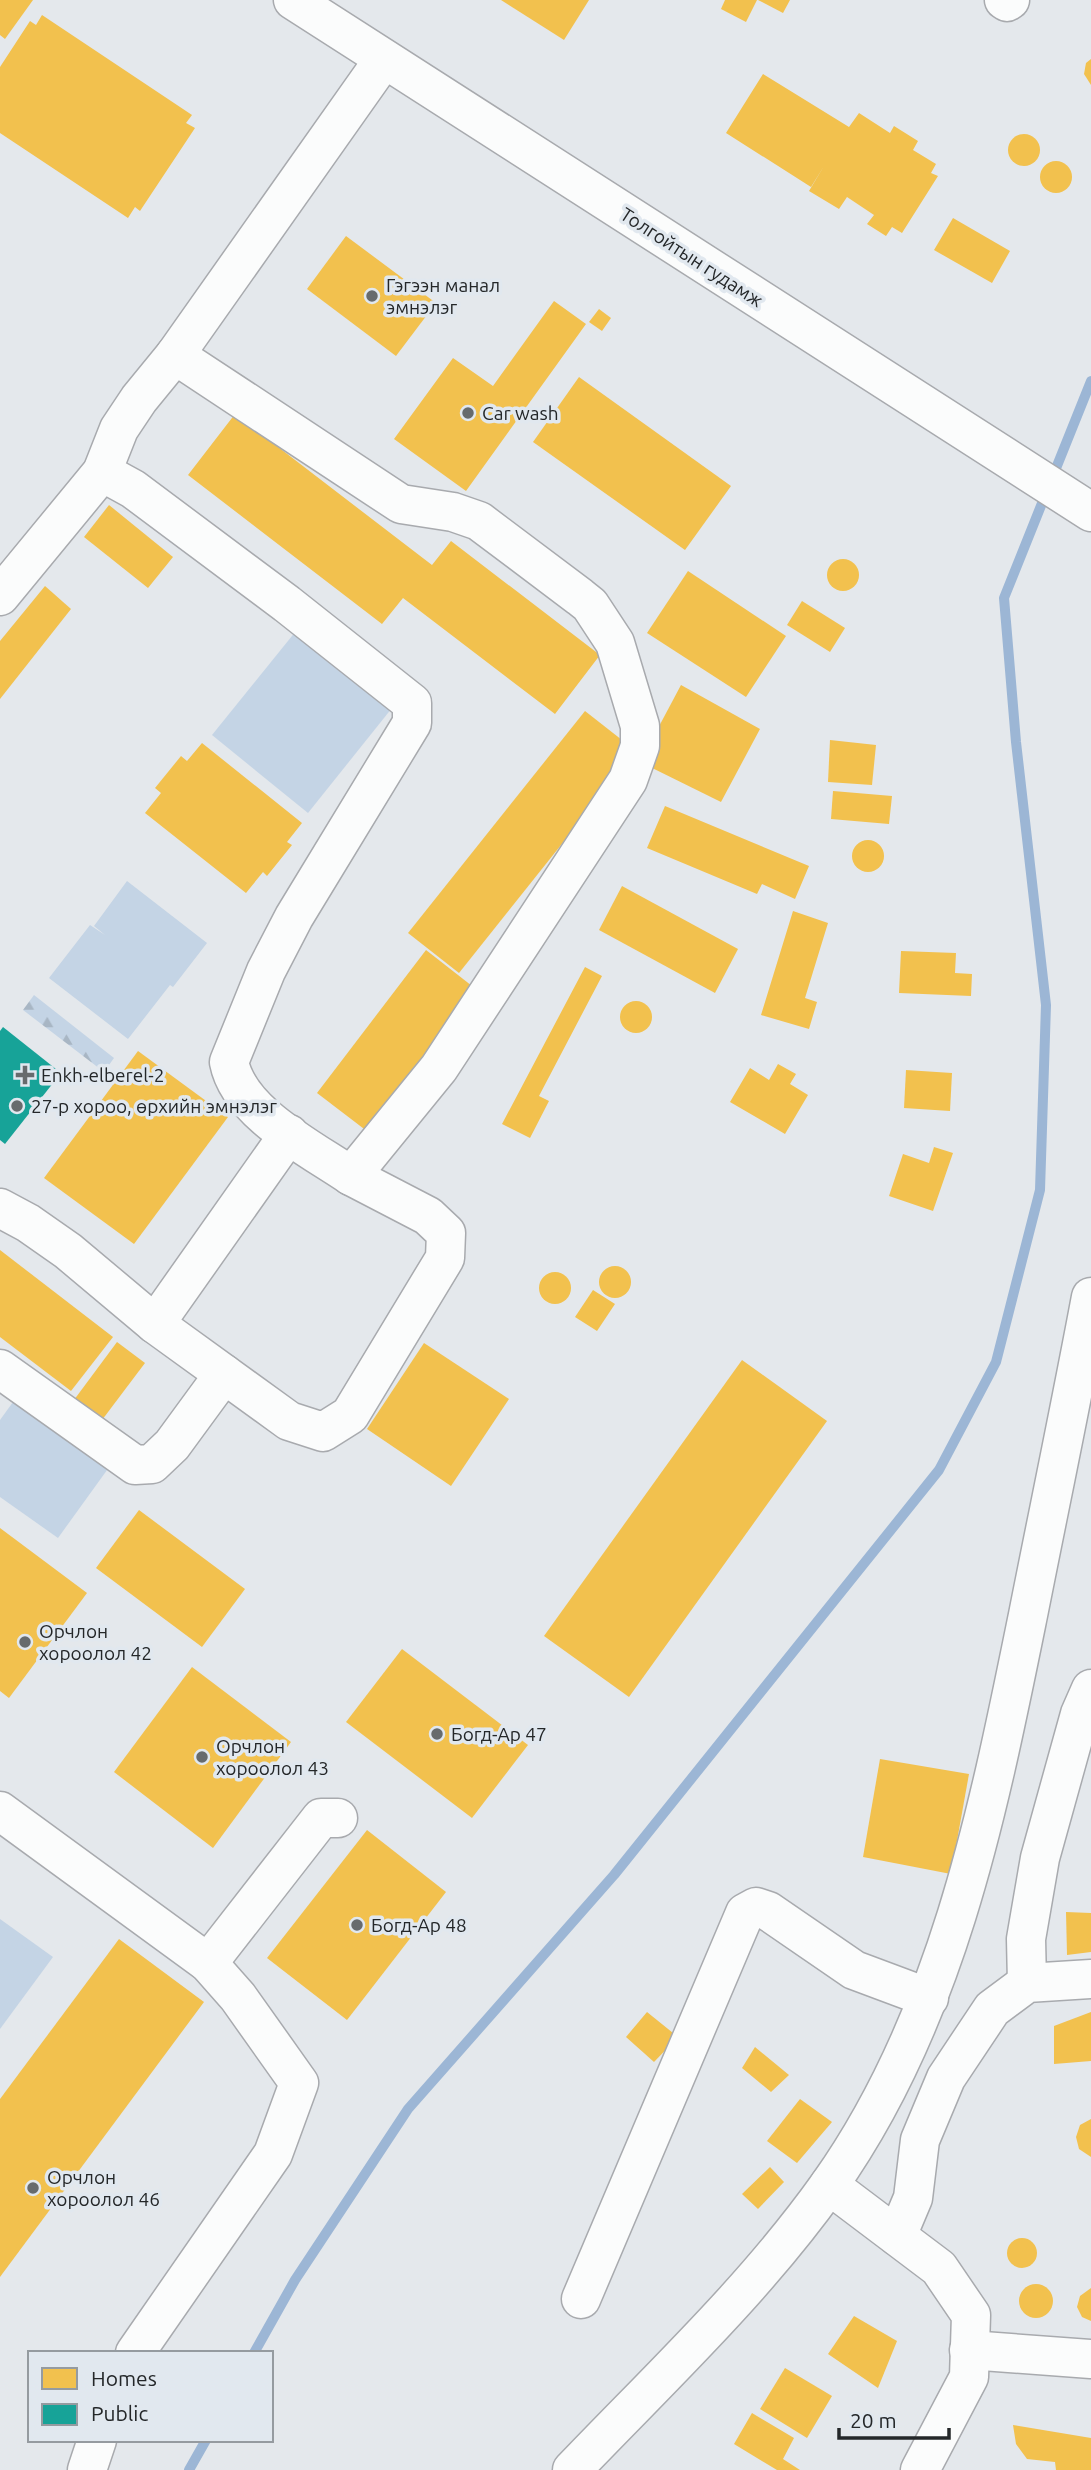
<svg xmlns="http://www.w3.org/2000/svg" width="1091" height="2470" font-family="Ubuntu,sans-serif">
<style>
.forest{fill:url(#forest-firs)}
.park{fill:#c4d4e5}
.homes{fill:#f2c14e}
.public{fill:#17a398}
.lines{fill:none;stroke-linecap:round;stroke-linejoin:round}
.stream{stroke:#9cb6d5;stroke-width:10}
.minor-casing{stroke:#a8aaae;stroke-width:41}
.major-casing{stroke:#a8aaae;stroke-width:41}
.minor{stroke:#fbfcfc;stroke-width:38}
.major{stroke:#fbfcfc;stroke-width:38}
.poi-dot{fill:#676b6d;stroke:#e1e8ef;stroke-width:2.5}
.labels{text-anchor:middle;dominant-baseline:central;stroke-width:7;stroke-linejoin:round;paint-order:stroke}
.street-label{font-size:19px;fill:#242729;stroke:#e1e8ef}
.poi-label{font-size:19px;fill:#242729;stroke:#e1e8ef;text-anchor:start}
</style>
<defs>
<pattern id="forest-firs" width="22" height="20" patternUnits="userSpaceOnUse" patternTransform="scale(1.75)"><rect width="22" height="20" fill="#c4d4e5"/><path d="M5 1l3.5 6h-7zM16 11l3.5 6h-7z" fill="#a8b6c4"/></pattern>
</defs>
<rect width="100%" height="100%" fill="#e4e8ec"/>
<path class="forest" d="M34 995 114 1058 104 1072 23 1010Z"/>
<g class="park">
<path d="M296 631 392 708 308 813 212 735Z"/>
<path d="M127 881 207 943 173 987 170 985 128 1039 49 978 90 925 105 935 94 926Z"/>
<path d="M21 1391 115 1459 58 1538 0 1497V1420Z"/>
<path d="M0 1919 53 1957 0 2029Z"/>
</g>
<g class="homes">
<path d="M0 0H33L5 39 0 35Z"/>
<path d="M501 0H589L564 40Z"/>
<path d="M725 0H757L746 22 721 9Z"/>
<path d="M758 0H790L783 13Z"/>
<path d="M42 15 192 115 186 123 195 128 140 211 135 207 128 218 0 133V67L30 21 36 25Z"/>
<path d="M1091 59V85L1084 74 1086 63Z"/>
<path d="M763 74 849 127 859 113 890 133 894 126 918 141 913 150 936 164 931 173 938 176 902 233 892 227 886 236 867 224 874 215 847 197 839 209 809 191 824 166 811 187 726 133Z"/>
<circle cx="1024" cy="150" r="16"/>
<circle cx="1056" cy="177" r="16"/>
<path d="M953 218 1010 251 992 283 934 250Z"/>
<path d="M346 236 436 303 396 356 307 289Z"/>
<path d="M554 301 586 324 466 491 394 439 453 358 493 386Z"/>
<path d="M599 309 611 318 602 331 589 322Z"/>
<path d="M579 377 731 486 685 550 533 442Z"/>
<path d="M235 414 432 565 451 541 600 655 555 714 403 598 382 624 188 475Z"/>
<path d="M109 505 173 557 148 588 84 537Z"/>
<circle cx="843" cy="575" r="16"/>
<path d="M688 571 786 636 746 697 647 633Z"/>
<path d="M45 586 71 609 0 699V641Z"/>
<path d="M802 601 845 628 830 652 787 625Z"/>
<path d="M681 685 760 729 721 802 640 762Z"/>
<path d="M585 711 636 751 459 973 408 933Z"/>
<path d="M830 740 876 745 872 785 828 782Z"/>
<path d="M202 743 302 823 287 842 292 845 267 876 263 872 246 893 145 813 161 793 155 788 181 756 187 761Z"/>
<path d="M833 791 892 796 889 824 831 819Z"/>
<path d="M665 806 809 866 795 899 762 884 757 894 647 848Z"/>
<circle cx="868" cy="856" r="16"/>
<path d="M622 886 738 949 715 993 599 930Z"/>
<path d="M793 911 828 923 805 998 817 1002 809 1029 761 1015Z"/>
<path d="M426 950 481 993 372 1135 317 1093Z"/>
<path d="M901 951 956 953 955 973 972 974 971 996 899 993Z"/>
<path d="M585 967 602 976 539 1096 549 1101 530 1138 502 1124Z"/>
<circle cx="636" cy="1017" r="16"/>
<path d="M138 1051 228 1117 134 1244 44 1178Z"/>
<path d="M778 1064 796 1074 790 1084 808 1095 785 1134 730 1102 750 1068 769 1080Z"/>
<path d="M906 1070 952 1073 950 1111 904 1108Z"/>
<path d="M934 1147 953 1153 933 1211 889 1196 903 1154 929 1163Z"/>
<path d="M0 1250 113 1337 71 1391 0 1337Z"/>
<circle cx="615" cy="1282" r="16"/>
<circle cx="555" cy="1288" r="16"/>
<path d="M593 1290 615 1304 597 1331 575 1317Z"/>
<path d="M117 1342 145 1363 99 1424 71 1404Z"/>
<path d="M424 1343 509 1399 451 1486 367 1429Z"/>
<path d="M742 1360 827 1421 629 1697 544 1636Z"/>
<path d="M139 1510 245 1589 202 1647 96 1568Z"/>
<path d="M0 1528 87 1593 9 1698 0 1691Z"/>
<path d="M402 1649 528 1745 472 1818 346 1722Z"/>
<path d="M192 1667 291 1742 213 1848 114 1772Z"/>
<path d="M880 1759 969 1774 951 1874 863 1857Z"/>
<path d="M367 1830 446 1892 347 2020 267 1958Z"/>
<path d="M1066 1912 1091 1913V1952L1067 1955Z"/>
<path d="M119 1939 204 2002 0 2277V2099Z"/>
<path d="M647 2012 678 2037 654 2062 626 2037Z"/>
<path d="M1091 2012V2061L1054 2064V2026Z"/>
<path d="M755 2047 789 2075 771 2092 742 2068Z"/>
<path d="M800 2099 832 2122 797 2163 767 2141Z"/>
<path d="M1091 2119V2157L1079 2149 1076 2137 1080 2125Z"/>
<path d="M770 2167 784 2182 758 2209 742 2194Z"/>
<circle cx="1022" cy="2253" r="15"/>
<circle cx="1036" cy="2301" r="17"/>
<path d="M1091 2288V2321L1082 2317 1077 2307 1080 2296Z"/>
<path d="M854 2316 897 2341 878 2388 828 2354Z"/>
<path d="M785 2368 832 2396 807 2438 760 2409Z"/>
<path d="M752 2413 794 2438 783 2459 800 2470H777L734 2444Z"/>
<path d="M1013 2425 1091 2438V2470H1056L1055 2462 1027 2459 1016 2444Z"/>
</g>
<path class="public" d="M3 1027 61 1073 5 1144 0 1140V1031Z"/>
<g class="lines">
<g class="stream">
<path d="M254 2353 295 2280 408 2109 614 1875 939 1470 996 1362 1040 1190 1046 1005 1016 742 1004 598 1091 381"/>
<path d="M189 2470 206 2440"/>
</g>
<g class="minor-casing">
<g id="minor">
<path d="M1004 0 1007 2 1010 0"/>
<path d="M102 472 133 489 287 604 412 703V723L294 917 266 971 229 1062C239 1113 310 1148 351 1176L439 1068 628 780 640 746V726L615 643 590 605 580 597 479 521 453 512 401 504 175 355"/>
<path d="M0 596 102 472 119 429 139 399 175 355 384 59"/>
<path d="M0 1208 28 1223 68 1251 155 1324 289 1421 323 1432 350 1415 445 1258 446 1233 428 1216 351 1176"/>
<path d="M155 1324 289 1134"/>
<path d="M0 1369 135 1465 152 1464 172 1445 224 1374"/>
<path d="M0 1811 208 1963 238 1997 299 2083 273 2154 135 2353"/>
<path d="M208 1963 321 1818H338"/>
<path d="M1027 1983 1026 1939 1040 1858 1080 1714 1091 1689"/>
<path d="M829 2185 939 2268 971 2315 969 2377 920 2470"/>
<path d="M897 2236 913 2198 920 2140 946 2078 992 2009 1027 1983 1091 1979"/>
<path d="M581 2299 745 1913 756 1907 768 1911 854 1970 929 1998"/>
<path d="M969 2350 1091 2359"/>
<path d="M87 2470 97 2440"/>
<path d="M572 2470C660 2378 755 2289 829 2185 947 2019 988 1812 1028 1615 1049 1509 1071 1404 1091 1297"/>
</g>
</g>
<g class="major-casing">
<path id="major" d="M293 0 1091 512"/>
</g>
<use href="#minor" class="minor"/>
<use href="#major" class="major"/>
</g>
<g class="poi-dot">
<circle cx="372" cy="296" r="7"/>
<circle cx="468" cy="413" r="7"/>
<path d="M21.5 1064.5h7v7h7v7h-7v7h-7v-7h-7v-7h7z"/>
<circle cx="17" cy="1106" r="7"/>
<circle cx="25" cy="1642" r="7"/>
<circle cx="437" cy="1734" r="7"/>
<circle cx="202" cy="1757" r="7"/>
<circle cx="357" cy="1925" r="7"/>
<circle cx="33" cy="2188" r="7"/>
</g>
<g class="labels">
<g class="street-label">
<text transform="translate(692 257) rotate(33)">Толгойтын гудамж</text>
</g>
<g class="poi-label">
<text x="386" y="285">Гэгээн манал<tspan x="386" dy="22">эмнэлэг</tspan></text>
<text x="482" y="413">Car wash</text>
<text x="41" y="1075">Enkh-elberel-2</text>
<text x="31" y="1106">27-р хороо, өрхийн эмнэлэг</text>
<text x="39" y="1631">Орчлон<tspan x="39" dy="22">хороолол 42</tspan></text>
<text x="451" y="1734">Богд-Ар 47</text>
<text x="216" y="1746">Орчлон<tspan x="216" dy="22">хороолол 43</tspan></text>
<text x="371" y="1925">Богд-Ар 48</text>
<text x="47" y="2177">Орчлон<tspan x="47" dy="22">хороолол 46</tspan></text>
</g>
</g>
<rect x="28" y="2351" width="245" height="91" fill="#e1e8ef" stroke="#959ba0" stroke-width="2"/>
<rect x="42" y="2368" width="35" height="21" fill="#f2c14e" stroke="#959ba0" stroke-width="2"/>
<text x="91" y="2386" font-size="21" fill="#242729">Homes</text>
<rect x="42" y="2404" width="35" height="21" fill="#17a398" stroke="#959ba0" stroke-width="2"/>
<text x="91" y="2421" font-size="21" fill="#242729">Public</text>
<path d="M839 2428v10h110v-10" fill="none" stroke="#242729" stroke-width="3.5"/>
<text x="850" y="2428" font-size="21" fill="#242729" stroke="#e1e8ef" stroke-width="5" paint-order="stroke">20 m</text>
</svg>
